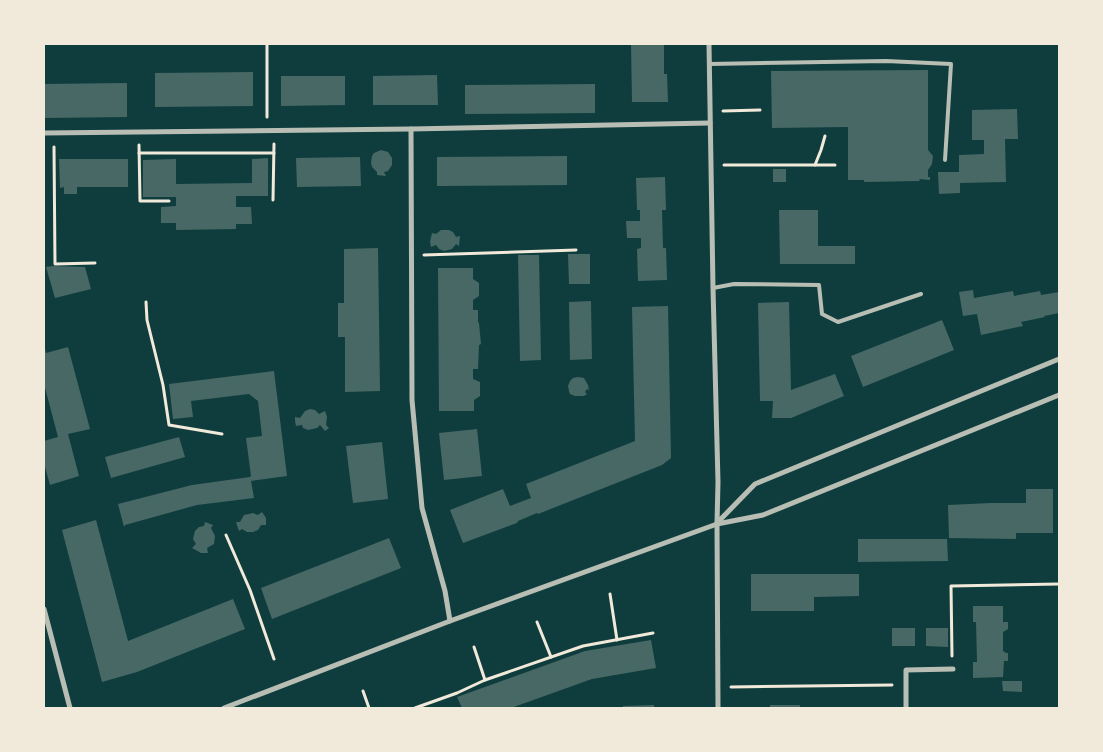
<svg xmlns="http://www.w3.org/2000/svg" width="1103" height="752" font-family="Bitter,serif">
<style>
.building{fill:#486865}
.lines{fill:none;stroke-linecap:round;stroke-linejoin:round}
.path{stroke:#f1e9da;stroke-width:3}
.service{stroke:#b8beb3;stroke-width:4}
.minor{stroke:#b8beb3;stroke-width:5}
</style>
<rect width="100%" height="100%" fill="#0f3d3e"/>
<g class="building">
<path d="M631 44H664V74H667L668 102H632Z"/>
<path d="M928 70V150L933 156 932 164 928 170V177H930V180L919 179 920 181 864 182V180H848V127L772 128 771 71Z"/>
<path d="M253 72V106L155 107V73Z"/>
<path d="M437 75 438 105H373V76Z"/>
<path d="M281 76H345V105L281 106Z"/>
<path d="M127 83V117L44 118V84Z"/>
<path d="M595 84V113L465 114V85Z"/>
<path d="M1017 109 1018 139H1005L1006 182 960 183V193L939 194 938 172H959V155L984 154V140H972V110Z"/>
<path d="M381 150 388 152 392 158V165L388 171 384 172 386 176 377 175V172L372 167 371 163 372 156 374 153Z"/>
<path d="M567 156V185L437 186V157Z"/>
<path d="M360 157 361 186 297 187 296 158Z"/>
<path d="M268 158V196H236V207H251L252 224H236V229L176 230V223H161V207L176 206V197H143V160L176 159V184L252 183V159Z"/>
<path d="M59 159H128V187H77V194H64V187L60 188Z"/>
<rect x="773" y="169" width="13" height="13"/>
<path d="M665 177 666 210H662L663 248H666L667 280 638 281 637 249 641 248V238H627L626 221H640V210H637V209L636 178Z"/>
<path d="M779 210H818V246H855V264H780Z"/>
<path d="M441 230H449L453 232 456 237 460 236 459 246 456 244 452 249 444 251 439 249 436 245 431 247 430 242 432 233 436 234Z"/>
<path d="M378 248 380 391 345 392V337H338V303H344V249Z"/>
<path d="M568 254H590V284H569Z"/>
<path d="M518 255H539L541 360 520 361Z"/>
<path d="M53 266 85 267 91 289 55 298 46 267Z"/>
<path d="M438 268H473V279L479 283V296L473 300V310H478V322L479 323 481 344 479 345 478 369H473V379L480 382V396L474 400V411H439Z"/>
<path d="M973 290 974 298 1013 291 1014 296 1040 291 1041 295 1059 292V313L1044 316 1045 317 1021 322 1023 326 981 335 977 314 963 316 959 292Z"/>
<path d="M591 301 592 359 570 360 569 302Z"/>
<path d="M789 302 791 390 835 374 844 396 791 418H772L773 401H760L758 303Z"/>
<path d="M668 306 671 458 662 465 538 514 537 513 518 521 517 523 463 543 450 510 503 489 510 506 531 498 526 484 635 441 632 307Z"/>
<path d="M942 320 954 350 863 387 851 356Z"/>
<path d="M44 345 46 353 68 347 90 429 68 434 79 476 50 485 44 463V441L58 437 44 384Z"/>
<path d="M274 371 287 476 251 481 254 498 197 505 125 525 124 527 118 504 192 485 250 477 251 476 246 438 262 436 258 401 249 394 191 401 193 417 173 419 169 384Z"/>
<path d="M578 377 584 378 588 385 589 390 587 389 585 392 587 394 584 396H575L570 394 569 391 568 386 570 381 573 378Z"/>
<path d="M310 409 315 410 319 414 325 411 327 417 326 425 329 428 325 431 320 425 317 428 308 430 303 428 302 425 296 426 295 421V417L300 418 305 411Z"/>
<path d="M477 429 482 476 444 480 439 433Z"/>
<path d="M179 437 185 457 111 478 105 457Z"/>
<path d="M382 442 388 499 353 503 346 446Z"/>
<path d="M1026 489H1053V533H1016V539L949 538 948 505 991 503H1026Z"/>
<path d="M262 512 266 518V525H261L258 530 253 532H247L242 529 239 531 236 522H240L244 515 253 513 258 515Z"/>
<path d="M96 520 128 641 233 599 245 629 137 672 102 682 62 530Z"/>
<path d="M205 522 213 525 211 528 215 536 214 544 207 548 208 553H201L192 548 196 544 193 539 195 531 199 527 204 526Z"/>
<path d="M389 538 401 568 272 619 261 588Z"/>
<path d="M858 539H947L948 561 858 562Z"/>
<path d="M751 574H859V596L814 597V611H751Z"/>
<path d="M973 606H1003V622H1008V629L1003 632V651L1006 653H1008V661H1004L1003 677 973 678V662H977L976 622H973Z"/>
<rect x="892" y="628" width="23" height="18"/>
<path d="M926 628H948V647L926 646Z"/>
<path d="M651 640 656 668 592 679 511 708H462L457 697 585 651Z"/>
<path d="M1002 681H1022V692L1003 691Z"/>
<path d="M654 705V708H623V706Z"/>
<rect x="770" y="705" width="30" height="3"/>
</g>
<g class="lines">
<g class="path">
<path d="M267 44V117"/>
<path d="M723 111 760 110"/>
<path d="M139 145 140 201H169"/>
<path d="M54 147 55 264 95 263"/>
<path d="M139 153H274"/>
<path d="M724 165H835"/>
<path d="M815 165 821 150 825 136"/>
<path d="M273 200 274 144"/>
<path d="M424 255 576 250"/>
<path d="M146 302 147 320 163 385 169 425 222 434"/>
<path d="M226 535 250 590 274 659"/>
<path d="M610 594 617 640"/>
<path d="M537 622 551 657"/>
<path d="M474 647 485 680"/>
<path d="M952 656 951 586 1059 584"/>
<path d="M731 687 892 685"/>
<path d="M363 691 369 708"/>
<path d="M415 708 457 693 485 680 583 646 653 633"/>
</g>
<g class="service">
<path d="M709 64 886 61 951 64 945 160"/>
<path d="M713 288 734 284 819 285 822 314 838 322 921 294"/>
</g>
<g class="minor">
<path d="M709 44 713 288 718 482 717 524 718 708"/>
<path d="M411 129 412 400 422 508 445 591 450 621"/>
<path d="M44 133 411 129 710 123"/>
<path d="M717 523 755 484 1059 359"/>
<path d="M44 609 70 708"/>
<path d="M224 708 450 621 717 524 763 515 1059 395"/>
<path d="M906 708V670L953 669"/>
</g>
</g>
<rect width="1103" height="752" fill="none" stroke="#f1e9da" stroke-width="90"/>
</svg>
